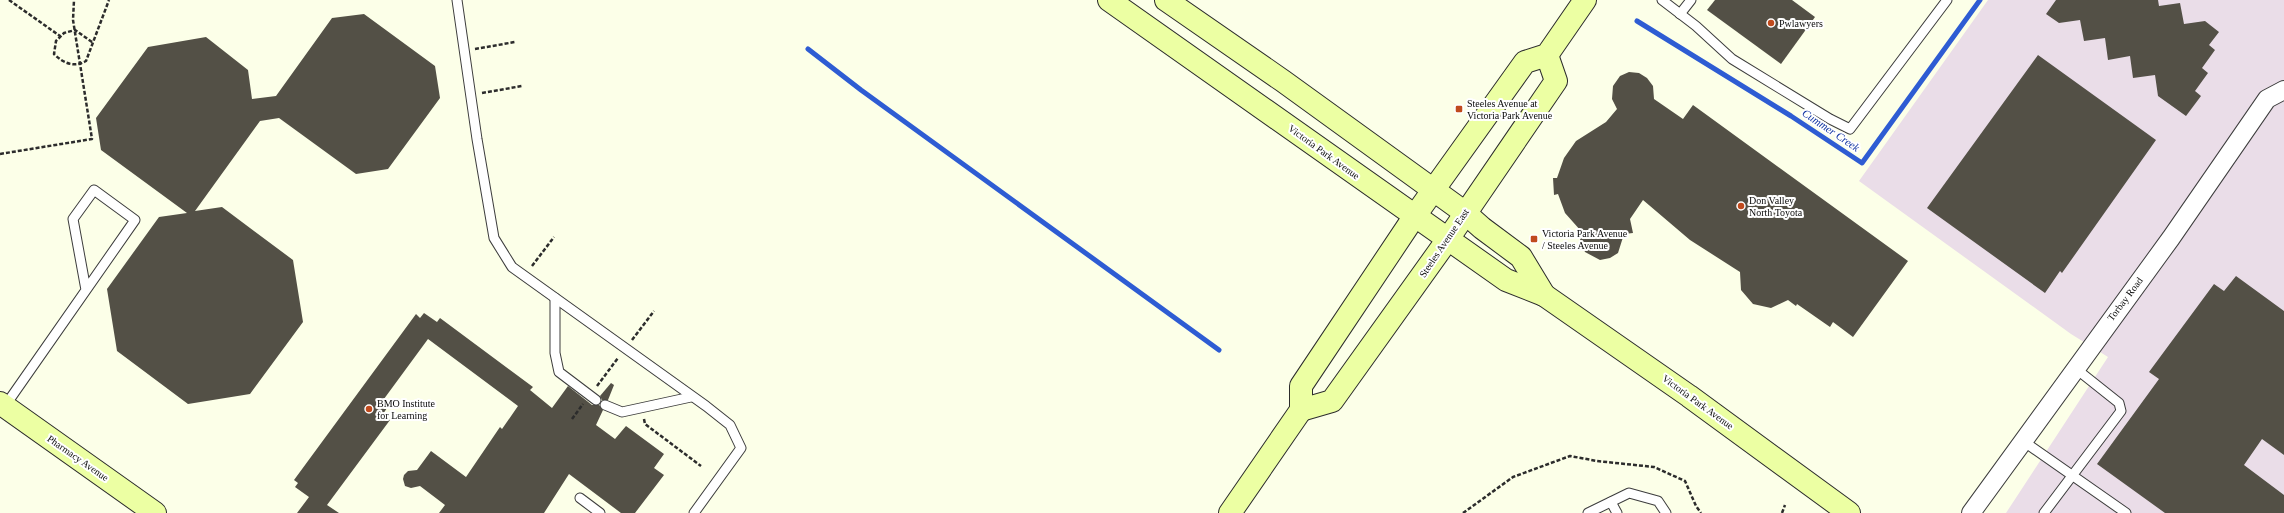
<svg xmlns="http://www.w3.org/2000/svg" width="2284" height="513" font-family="'Times New Roman',serif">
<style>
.industrial{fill:#eadde8}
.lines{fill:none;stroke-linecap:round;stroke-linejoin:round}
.stream{stroke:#2e5cd3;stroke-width:5}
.building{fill:#535046}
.lane-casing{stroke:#3d3d3d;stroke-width:11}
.street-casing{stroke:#3d3d3d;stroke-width:20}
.secondary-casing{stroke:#2c2c2c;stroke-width:24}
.path{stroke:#2c2c2c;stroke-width:2.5;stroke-dasharray:4 2;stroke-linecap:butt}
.lane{stroke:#fff;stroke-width:9}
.street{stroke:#fff;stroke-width:18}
.secondary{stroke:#ecffa3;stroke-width:22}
.poi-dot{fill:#c04a1d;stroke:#fff;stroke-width:1.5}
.labels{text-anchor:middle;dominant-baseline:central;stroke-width:4;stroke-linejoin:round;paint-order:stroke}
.poi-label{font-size:10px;fill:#0a0a0a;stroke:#fff;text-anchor:start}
.street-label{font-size:10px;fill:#0a0a0a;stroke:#fff}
.water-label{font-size:11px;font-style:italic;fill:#0f33a1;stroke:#fff}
</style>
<rect width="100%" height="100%" fill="#fcffe8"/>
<path class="industrial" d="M1988 0H2284V513H2006L2108 357 2071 334 1859 181Z"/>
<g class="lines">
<g class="stream">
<path d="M1637 21 1791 116 1862 163 1980 0"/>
<path d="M808 49 861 90 1219 350"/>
</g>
</g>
<g class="building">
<path d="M1715 0H1792L1815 17 1781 64 1707 10Z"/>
<path d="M2056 0H2158L2159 6 2180 3 2184 24 2205 21 2219 32 2209 45 2215 50 2202 68 2208 73 2195 91 2201 96 2186 116 2158 96 2155 75 2133 78 2130 56 2108 60 2105 38 2084 41 2080 20 2059 23 2046 14Z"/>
<path d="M364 14 435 66 440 98 388 169 356 174 279 118 260 121 195 211 222 207 293 260 303 322 250 394 188 404 117 351 107 289 159 217 187 213 101 150 96 118 148 47 206 37 248 70 252 99 276 96 332 18Z"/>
<path d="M2038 55 2156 140 2062 273 2060 271 2045 293 1927 208Z"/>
<path d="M1629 72 1639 73 1647 78 1653 86 1654 99 1683 119 1693 105 1908 261 1853 337 1833 322 1830 327 1797 304 1796 306 1788 300 1771 308 1753 304 1741 290 1740 272 1690 240 1643 200 1630 219 1633 233 1624 234 1618 253 1610 258 1600 260 1585 252 1580 241 1581 231 1565 213 1558 194 1554 195 1553 178H1557L1564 158 1576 141 1606 122 1617 109 1612 99 1613 86 1620 76Z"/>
<path d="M2236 276 2284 311V455L2262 439 2244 465 2284 495V513H2165L2097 464 2159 379 2149 372 2214 284 2224 291Z"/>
<path d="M424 313 437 322 440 318 533 387 530 390 552 408 568 386 592 405H599L603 410 596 425 615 439 626 426 664 454 654 468 664 475 635 513H621L569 474 544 513H439L445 505 420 486 411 488 405 486 403 479 404 475 408 471 417 470 431 451 466 477 500 427 502 429 518 406 428 339 381 403 387 408 383 414 390 420 327 505 339 513H297L309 497 295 487 298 483 294 480 416 314 420 318Z"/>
<path d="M611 383 614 385 608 400H602L600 396Z"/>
</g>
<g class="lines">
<g class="lane-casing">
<g id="lane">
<path d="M457 0 477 139 494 238 512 267 706 406 730 425 741 448 694 513"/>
<path d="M1662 0 1696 26 1732 59 1830 119 1850 129 1947 0"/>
<path d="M1680 14 1691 0"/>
<path d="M555 298V353L559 372 596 400"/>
<path d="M605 405 622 412 691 397"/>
<path d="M5 406 135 220 94 190 73 219 86 290"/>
<path d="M2023 441 2126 513"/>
<path d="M580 498 600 513"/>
<path d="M1611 502 1617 513"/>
<path d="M1588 513 1629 493 1658 501 1666 513"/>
<path d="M2044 513 2121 411 2119 403 2075 368"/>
</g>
</g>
<g class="street-casing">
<path id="street" d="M1971 513 2171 238 2267 99 2284 90"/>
</g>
<g class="secondary-casing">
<g id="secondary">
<path d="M1109 0 1506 280 1544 295 1689 396 1849 513"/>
<path d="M1166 0 1283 81 1464 212 1482 228 1521 257 1544 295"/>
<path d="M0 403 155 513"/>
<path d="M1301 410 1332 401 1448 239 1556 81 1547 55"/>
<path d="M1230 513 1301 410V386L1414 217 1525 62 1547 55 1585 0"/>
</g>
</g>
<g class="path">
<path d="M9 0 60 36"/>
<path d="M92 42 75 30 64 33 56 41 54 54C63 63 74 68 86 61L109 0"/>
<path d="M475 49 515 42"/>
<path d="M482 93 522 86"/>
<path d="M0 154 92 139 73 20 74 0"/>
<path d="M532 266 554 237"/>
<path d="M632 340 654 311"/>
<path d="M597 386 618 358"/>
<path d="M572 419 583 404"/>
<path d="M644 419 645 424 701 466"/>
<path d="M1463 513 1513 477 1570 456 1597 461 1654 467 1685 481 1696 506 1701 513"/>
<path d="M1782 513 1785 505"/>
</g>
<use href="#lane" class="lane"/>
<use href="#street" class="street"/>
<use href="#secondary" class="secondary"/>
</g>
<g class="poi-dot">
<circle cx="1771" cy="23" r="4"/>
<rect x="1455" y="105" width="8" height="8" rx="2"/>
<circle cx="1741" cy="206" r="4"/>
<rect x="1530" y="235" width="8" height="8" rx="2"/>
<circle cx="369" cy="409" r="4"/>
</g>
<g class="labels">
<g class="poi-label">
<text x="1779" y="23">Pwlawyers</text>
<text x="1467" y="103">Steeles Avenue at<tspan x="1467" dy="12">Victoria Park Avenue</tspan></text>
<text x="1749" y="200">Don Valley<tspan x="1749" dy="12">North Toyota</tspan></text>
<text x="1542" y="233">Victoria Park Avenue<tspan x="1542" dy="12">/ Steeles Avenue</tspan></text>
<text x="377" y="403">BMO Institute<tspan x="377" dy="12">for Learning</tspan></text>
</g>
<g class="street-label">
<text transform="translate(1324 152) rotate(36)">Victoria Park Avenue</text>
<text transform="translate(1444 243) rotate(-56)">Steeles Avenue East</text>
<text transform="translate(2125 299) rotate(-53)">Torbay Road</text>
<text transform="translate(1698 402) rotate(36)">Victoria Park Avenue</text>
<text transform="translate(78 458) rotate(35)">Pharmacy Avenue</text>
</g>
<g class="water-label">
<text transform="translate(1831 130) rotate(34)">Cummer Creek</text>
</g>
</g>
</svg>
